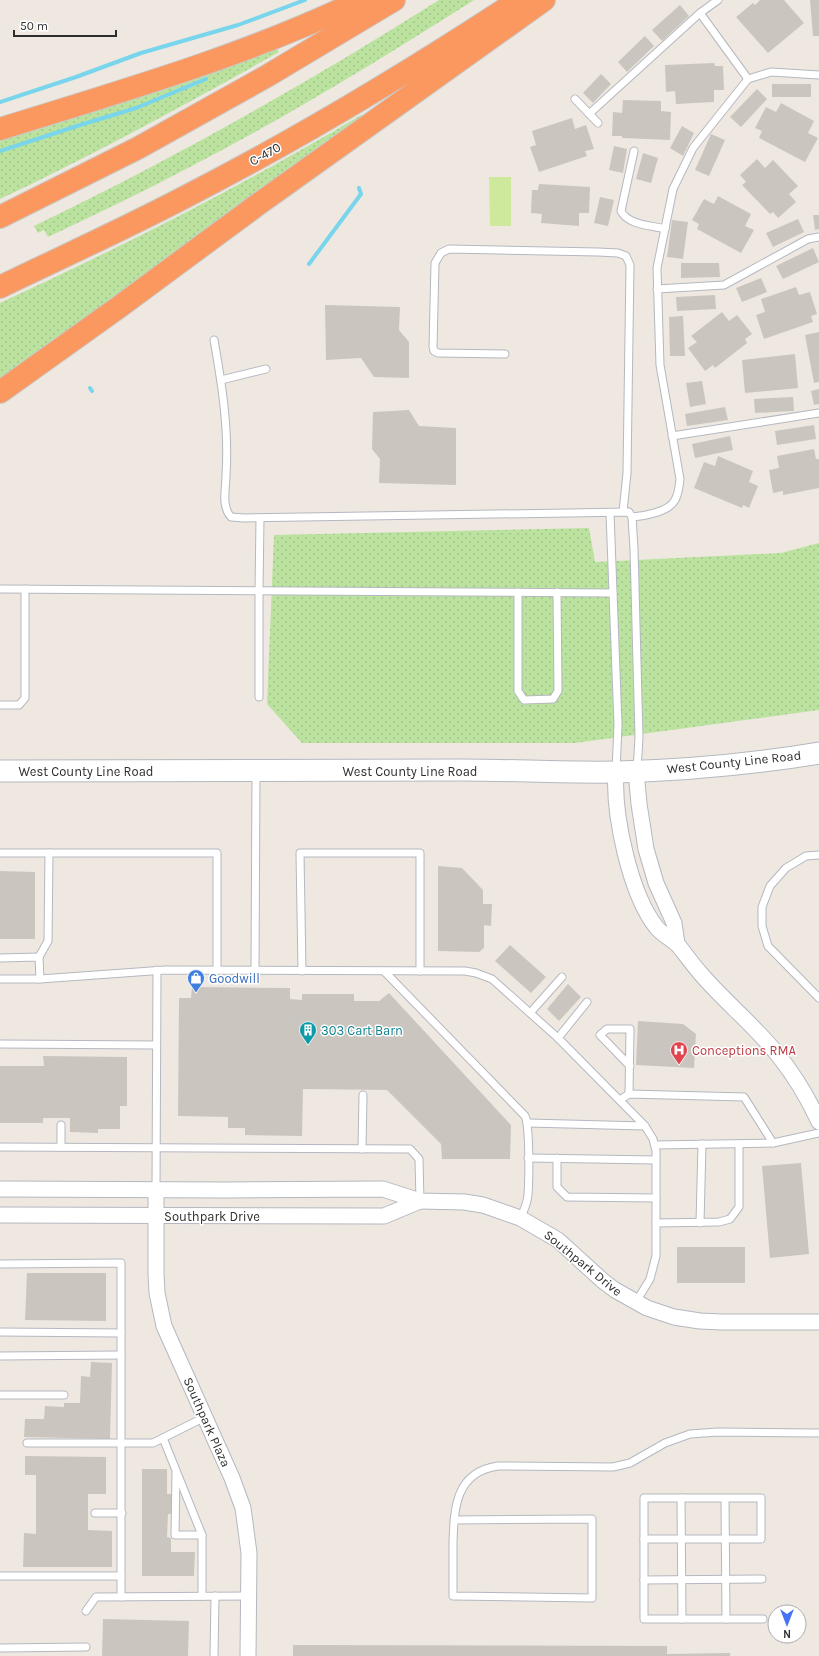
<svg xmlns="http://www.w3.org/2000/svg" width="819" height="1656" font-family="Karla,sans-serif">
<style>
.grass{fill:url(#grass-dots)}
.pitch{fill:#cee99c}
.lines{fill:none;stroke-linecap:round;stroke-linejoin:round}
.stream{stroke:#78d5ec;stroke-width:4}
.building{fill:#cac6bf}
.service-casing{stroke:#b4b8c0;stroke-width:9}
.minor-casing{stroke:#b4b8c0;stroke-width:17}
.secondary-casing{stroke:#b4b8c0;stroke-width:23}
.motorway-casing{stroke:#c9c9c9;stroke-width:24}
.service{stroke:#fff;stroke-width:7}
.minor{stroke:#fff;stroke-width:15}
.secondary{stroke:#fff;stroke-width:21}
.motorway{stroke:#fa9860;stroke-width:22}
.labels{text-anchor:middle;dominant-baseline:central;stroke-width:3;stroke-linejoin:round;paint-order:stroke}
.street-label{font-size:13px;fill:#2e2e2e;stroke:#fff}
.shop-label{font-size:13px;fill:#366cbe;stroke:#fff;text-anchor:start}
.culture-label{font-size:13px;fill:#0d838f;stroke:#fff;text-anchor:start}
.health-label{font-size:13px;fill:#be3a42;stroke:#fff;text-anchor:start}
</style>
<defs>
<pattern id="grass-dots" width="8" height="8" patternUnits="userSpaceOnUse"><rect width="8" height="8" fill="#bbe39f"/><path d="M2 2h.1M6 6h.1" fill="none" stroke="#a1c389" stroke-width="1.8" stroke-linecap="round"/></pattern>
</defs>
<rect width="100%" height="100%" fill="#eee8e1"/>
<g class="grass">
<path d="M439 0H474C380 60 285 118 186 169 141 193 94 215 48 237L44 230 38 233 34 226C173 159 308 83 439 0Z"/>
<path d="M277 48 279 52C187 104 95 154 0 199V139Z"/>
<path d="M361 115 363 119 0 379V303C123 246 244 185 361 115Z"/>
<path d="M589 528 595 562 781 553 819 543V710L575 743H302L267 704 274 535Z"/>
</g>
<path class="pitch" d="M489 177H511V226H490Z"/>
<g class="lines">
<g class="stream">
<path d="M0 102 76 77 141 53 238 25 305 0"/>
<path d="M0 151 80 125 136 108 206 79"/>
<path d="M309 264 361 194 359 188"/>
<path d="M90 388 92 391"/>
</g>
</g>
<g class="building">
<path d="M760 0H784L804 23 768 53 736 17 753 3 755 5Z"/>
<path d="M810 0H819V36H813Z"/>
<path d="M680 5 689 16 662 41 652 30Z"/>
<path d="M645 36 654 46 627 72 618 62Z"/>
<path d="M714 63 715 66H723L724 90H714V102L676 104 675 91 666 92 665 65Z"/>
<path d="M601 74 611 84 593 103 583 93Z"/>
<rect x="772" y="84" width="39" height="13"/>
<path d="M757 89 767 99 741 127 730 117Z"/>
<path d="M623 100 661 101V111L671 112 670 140 622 138V136H612L613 112 622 113Z"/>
<path d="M781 103 814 121 808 133 818 138 805 162 759 138 762 131 755 128 766 107 776 112Z"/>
<path d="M572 118 575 129 586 125 594 149 585 151 587 156 539 172 530 147 536 145 532 131Z"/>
<path d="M682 126 694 133 683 156 670 148Z"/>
<path d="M711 134 725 140 709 176 695 170Z"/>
<path d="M614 146 627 149 623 173 609 170Z"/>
<path d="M643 153 658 158 651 183 636 179Z"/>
<path d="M757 159 765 168 773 160 798 186 789 194 796 202 778 218 773 212 770 214 742 185 746 182 740 175Z"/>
<path d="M539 184 590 187 589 213H579V226L541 223 542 214 531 213 532 190H538Z"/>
<path d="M718 196 751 214 745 226 754 230 741 253 697 229 699 224 692 220 704 199 714 204Z"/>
<path d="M600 197 614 200 608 226 594 223Z"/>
<path d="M813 215H819V229L815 230Z"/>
<path d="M798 219 804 232 773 247 766 233Z"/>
<path d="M672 220 688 222 683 259 667 257Z"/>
<path d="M813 248 819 262 783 279 776 266Z"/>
<path d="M681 263H719L720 277 681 278Z"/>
<path d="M761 278 767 292 742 302 736 288Z"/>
<path d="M796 287 799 295 810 292 817 314 811 316 813 322 764 339 756 315 765 312 761 299Z"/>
<path d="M715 295 716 309 677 311 676 297Z"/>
<path d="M325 305 400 307 399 330 409 342V378L374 377 361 358 326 360Z"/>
<path d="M722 312 729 321 737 315 752 334 745 339 747 343 715 368 713 365 705 371 688 348 697 342 691 336Z"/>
<path d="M683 316 685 356H670L669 317Z"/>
<path d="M819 332V382L814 383 805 335Z"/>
<path d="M795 354 798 388 745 393 742 360Z"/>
<path d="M702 381 706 404 690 407 686 383Z"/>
<path d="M819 389V404L814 405 811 391Z"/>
<path d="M793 397 794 411 755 413 754 399Z"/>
<path d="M725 407 728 420 687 426 685 414Z"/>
<path d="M409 410 419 426 456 428V485L379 483 380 459 372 449 373 412Z"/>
<path d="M814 425 816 439 777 445 775 431Z"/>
<path d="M730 436 733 450 695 458 692 444Z"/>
<path d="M814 449 816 459H819V488L783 495V491L773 493 769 470 779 468 777 456Z"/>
<path d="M718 456 753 471 749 482 758 486 749 508 743 505 742 508 694 488 704 462 715 466Z"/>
<path d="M438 866 462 868 483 890V904H492L491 926 484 925V948L479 952 438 951Z"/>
<path d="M0 871 35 872V939H0Z"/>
<path d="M510 945 546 977 531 993 495 961Z"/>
<path d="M568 984 581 997 559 1021 547 1009Z"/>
<path d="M192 987 290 988V999L302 1000V994H354V1001H379L389 993 511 1125 510 1159H442L441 1144 387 1090 303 1089 302 1136 245 1135V1128H228V1117L178 1116 179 998H191Z"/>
<path d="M638 1021 683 1024 696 1034 694 1068 636 1065Z"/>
<path d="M43 1056 127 1057V1106H120V1129H98V1133L70 1132V1118H43V1123H0V1066H44Z"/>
<path d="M801 1163 809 1254 770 1258 762 1166Z"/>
<rect x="677" y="1247" width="68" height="36"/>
<path d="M27 1273H106V1321L25 1320Z"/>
<path d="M91 1362 112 1363 110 1439 24 1437 25 1419H44L45 1406 64 1407V1403H80L81 1376 90 1377Z"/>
<path d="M25 1456 106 1457V1494H88V1530L112 1531V1567H23L24 1533 36 1534V1475H25Z"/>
<path d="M142 1469H167V1494H173L172 1514H168L167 1537 171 1538V1552H195L194 1576H142Z"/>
<path d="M103 1619 189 1621 188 1656H102Z"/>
<path d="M293 1645 667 1646V1654L730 1653V1656H293Z"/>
</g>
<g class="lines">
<g class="service-casing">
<g id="service">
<path d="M700 13 748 79"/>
<path d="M575 99 598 123"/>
<path d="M589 114 700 13 718 0"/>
<path d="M634 151 621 211C628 225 650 225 665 229"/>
<path d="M657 289 724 285 808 239 819 237"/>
<path d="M214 340C222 385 229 429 226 475 226 489 221 506 231 517L244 518 629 512 632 517 634 549 639 738 637 769"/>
<path d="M505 354 438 353 434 351 433 347 435 263 441 253 449 249 598 252 618 253 626 256 630 265 627 473 623 512"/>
<path d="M221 380 266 369"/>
<path d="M672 436 819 413"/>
<path d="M610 513 618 725 616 771"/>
<path d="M632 517C644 516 669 512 675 500 679 493 679 486 680 479L660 365 657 268 673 189 693 148 748 79 771 72 819 75"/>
<path d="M0 589 613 593"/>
<path d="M518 592V691L524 700 553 699 558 691 557 592"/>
<path d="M259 697V591L260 518"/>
<path d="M0 705H19L25 698V589"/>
<path d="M0 853H217V970"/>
<path d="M819 855 806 856 786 868 770 886 762 907V926L768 946 819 998"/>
<path d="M39 957 48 941 49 853"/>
<path d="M0 958 39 957 40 979"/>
<path d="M255 970 256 773"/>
<path d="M302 971 300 853H420V971"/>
<path d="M384 971 525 1116C530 1127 529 1180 528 1195 527 1203 524 1211 520 1218"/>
<path d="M0 979H40L165 970 465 971 476 973 492 979 558 1038 645 1126 653 1139 656 1151V1256L650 1279 636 1302"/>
<path d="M530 1013 562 977"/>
<path d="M558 1038 587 1002"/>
<path d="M0 1044 156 1045"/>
<path d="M629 1094 630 1029H607L600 1035 630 1066"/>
<path d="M620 1100 629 1094 744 1097 773 1143"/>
<path d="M528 1123 645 1126"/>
<path d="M61 1125V1147"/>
<path d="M655 1145 773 1143 819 1133"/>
<path d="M0 1147 410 1149 419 1159 420 1201"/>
<path d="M362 1149 363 1095"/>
<path d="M528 1158 656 1160"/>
<path d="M557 1158V1187L567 1197 656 1198"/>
<path d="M156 1190 157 970"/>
<path d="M656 1223 719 1222 730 1219 739 1207V1144"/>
<path d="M700 1223 702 1144"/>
<path d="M0 1264 121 1263V1597"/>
<path d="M0 1332 121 1333"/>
<path d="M0 1356 121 1355"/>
<path d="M0 1395H64"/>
<path d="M163 1438 202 1535V1596"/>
<path d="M27 1443H153L205 1417"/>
<path d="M176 1473 175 1535H202"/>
<path d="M681 1498H644V1619H682"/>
<path d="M725 1499 726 1619"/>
<path d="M95 1513H122"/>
<path d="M454 1520 592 1519V1598L453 1596C453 1579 453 1562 453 1544 454 1509 455 1472 498 1466L613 1467 630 1463 665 1443 690 1434 718 1432 819 1433"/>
<path d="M644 1539C683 1539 722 1539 761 1539V1498H681L682 1619H763"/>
<path d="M0 1576H121"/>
<path d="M644 1580 762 1579"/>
<path d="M86 1611 96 1597 249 1596"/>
<path d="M0 1648 86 1647"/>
<path d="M214 1656 215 1596"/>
</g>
</g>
<g class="minor-casing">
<g id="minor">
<path d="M636 771 639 804 646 849 656 883 674 923 677 944"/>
<path d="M616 772C613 814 630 895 657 928 663 935 672 939 678 945 686 955 693 965 701 974 725 1002 755 1026 778 1055 795 1076 808 1098 819 1122"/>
<path d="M0 1189 226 1190 383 1189 420 1201 464 1202 483 1205 520 1218 558 1240 603 1281 615 1290 647 1308 674 1317 700 1321 722 1322H819"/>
<path d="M156 1190V1274L157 1293 164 1326 232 1478 243 1508 249 1553 248 1656"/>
<path d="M0 1215 384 1216 420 1201"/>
</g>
</g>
<g class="secondary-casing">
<path id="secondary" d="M0 771C154 771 308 771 462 770 514 770 566 773 618 772 686 770 753 764 819 753"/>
</g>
<g class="motorway-casing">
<g id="motorway">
<path d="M0 129C122 91 245 56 361 0"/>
<path d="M0 217 138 148 267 76 394 0"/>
<path d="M0 287C62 257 124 229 185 197 300 138 411 71 519 0"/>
<path d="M0 392 119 307 257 205 544 0"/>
</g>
</g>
<use href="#service" class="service"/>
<use href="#minor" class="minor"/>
<use href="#secondary" class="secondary"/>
<use href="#motorway" class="motorway"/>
</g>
<defs>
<g id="shop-pin" transform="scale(0.9)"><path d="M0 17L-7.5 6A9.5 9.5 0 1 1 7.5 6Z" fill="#3f7fe0" stroke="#fff"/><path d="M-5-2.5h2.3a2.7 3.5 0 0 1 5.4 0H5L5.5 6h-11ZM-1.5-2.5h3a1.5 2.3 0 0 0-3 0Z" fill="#fff"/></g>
<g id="building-pin" transform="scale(0.9)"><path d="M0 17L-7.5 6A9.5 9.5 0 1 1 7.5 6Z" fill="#0f9aa8" stroke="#fff"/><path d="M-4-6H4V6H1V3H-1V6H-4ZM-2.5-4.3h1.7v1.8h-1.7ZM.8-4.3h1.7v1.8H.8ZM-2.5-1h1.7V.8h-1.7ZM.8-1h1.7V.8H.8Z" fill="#fff"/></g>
<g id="hospital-pin" transform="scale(0.9)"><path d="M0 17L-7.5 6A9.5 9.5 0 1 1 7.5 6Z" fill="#e0444e" stroke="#fff"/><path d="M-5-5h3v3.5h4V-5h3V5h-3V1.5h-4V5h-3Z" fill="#fff"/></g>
</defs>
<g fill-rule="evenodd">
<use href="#shop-pin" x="196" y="978"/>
<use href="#building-pin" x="308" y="1030"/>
<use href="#hospital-pin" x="679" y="1050"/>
</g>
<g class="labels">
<g class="street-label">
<text transform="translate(265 154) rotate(-29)">C-470</text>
<text transform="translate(734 762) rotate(-6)">West County Line Road</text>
<text x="86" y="771">West County Line Road</text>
<text x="410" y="771">West County Line Road</text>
<text x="212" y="1216">Southpark Drive</text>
<text transform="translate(583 1263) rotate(39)">Southpark Drive</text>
<text transform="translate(207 1422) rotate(66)">Southpark Plaza</text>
</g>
<g class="shop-label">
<text x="209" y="978">Goodwill</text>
</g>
<g class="culture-label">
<text x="321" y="1030">303 Cart Barn</text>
</g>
<g class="health-label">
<text x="692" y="1050">Conceptions RMA</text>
</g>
</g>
<g transform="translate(787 1624) rotate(180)"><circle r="19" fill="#ffffff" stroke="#ababab"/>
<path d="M0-3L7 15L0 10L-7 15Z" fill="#4773f5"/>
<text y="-6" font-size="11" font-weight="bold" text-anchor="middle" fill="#2e2e2e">N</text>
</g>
<path d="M14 30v6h102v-6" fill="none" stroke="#2e2e2e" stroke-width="2"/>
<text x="20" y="30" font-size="12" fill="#2e2e2e" stroke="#ffffff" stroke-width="3" paint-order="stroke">50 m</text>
</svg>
